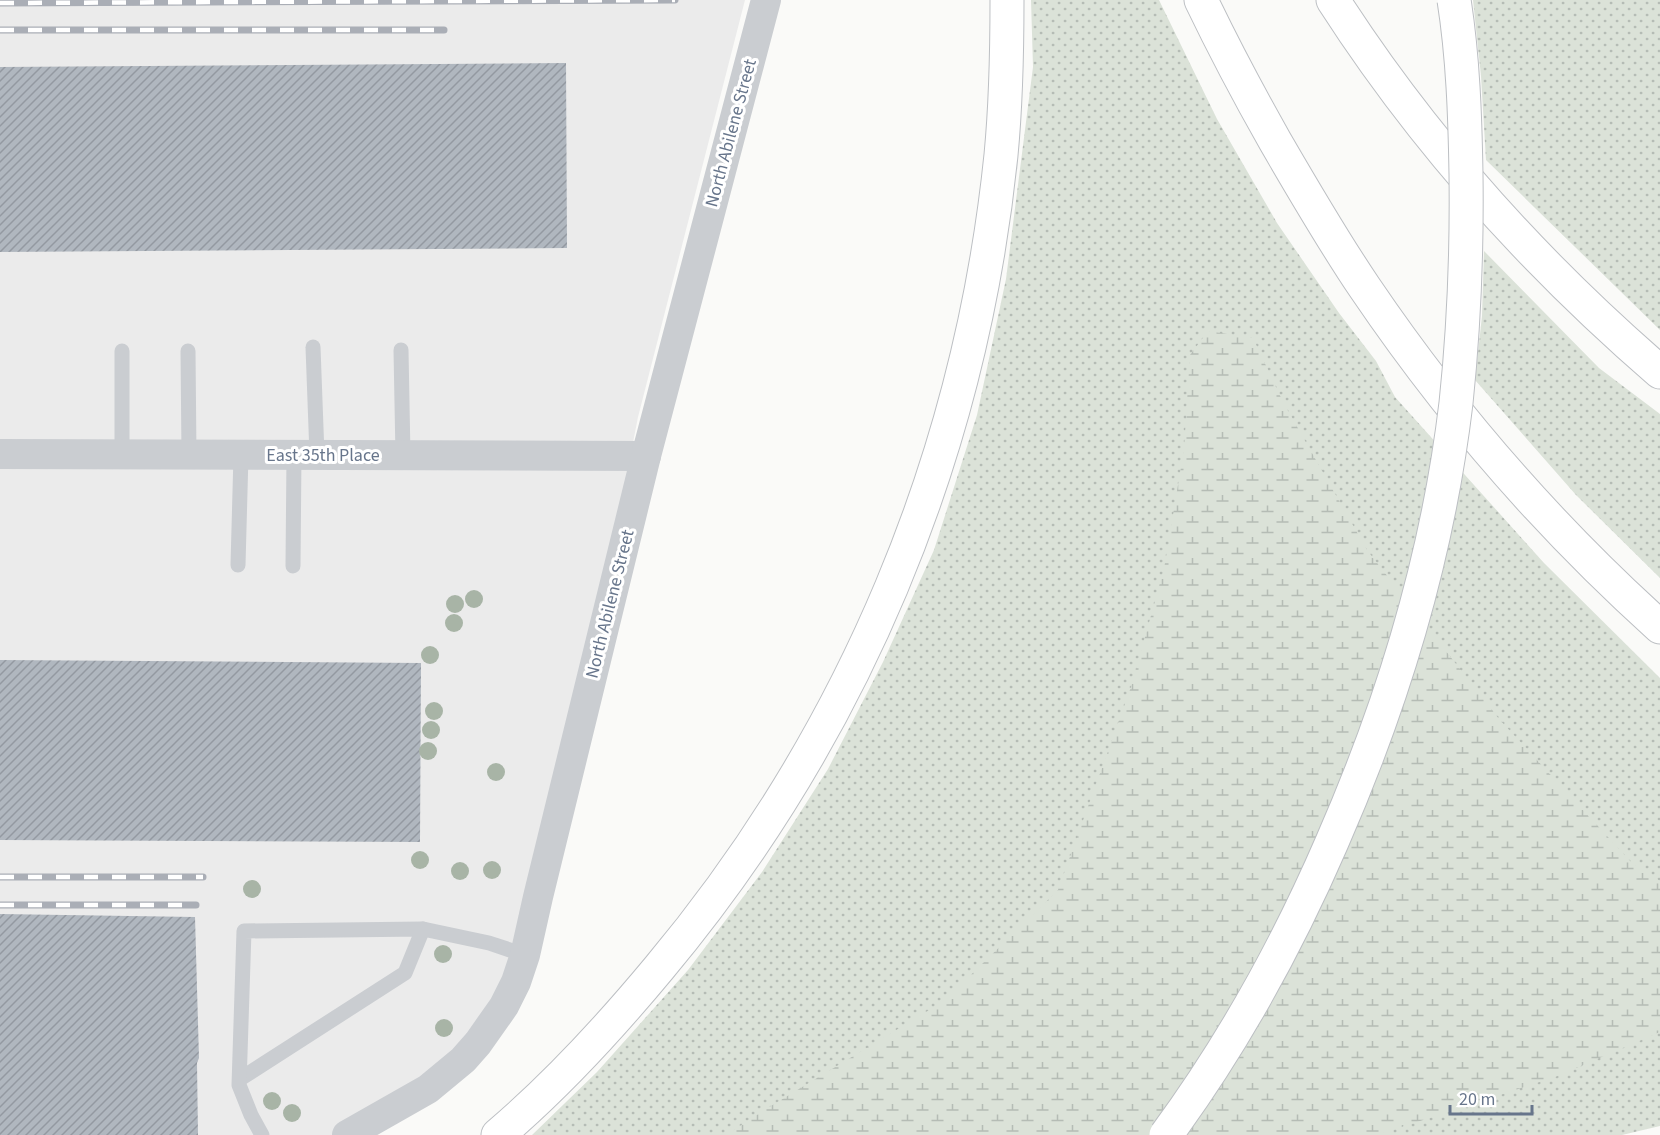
<svg xmlns="http://www.w3.org/2000/svg" width="1660" height="1135" font-family="'Source Sans 3',sans-serif">
<style>
.built{fill:#ebebeb}
.grass{fill:url(#grass-dots)}
.wetland{fill:url(#wetland-marsh)}
.building{fill:url(#building-hatch)}
.lines{fill:none;stroke-linecap:round;stroke-linejoin:round}
.highway-casing{stroke:#bcbfc3;stroke-width:35}
.lane{stroke:#cacdd1;stroke-width:15}
.street{stroke:#cacdd1;stroke-width:30}
.highway{stroke:#fff;stroke-width:33}
.rail-casing{stroke:#aaaeb6;stroke-width:7}
.rail{stroke:#fff;stroke-width:4.5;stroke-dasharray:14;stroke-linecap:butt}
.highway-bridge-casing{stroke:#bcbfc3;stroke-width:35;stroke-linecap:butt}
.highway-bridge{stroke:#fff;stroke-width:33}
.tree{fill:#a8b4a6}
.labels{text-anchor:middle;dominant-baseline:central;stroke-width:6;stroke-linejoin:round;paint-order:stroke}
.street-label{font-size:18px;fill:#67758b;stroke:#fff}
</style>
<defs>
<pattern id="grass-dots" width="8" height="8" patternUnits="userSpaceOnUse" patternTransform="scale(1.5)"><rect width="8" height="8" fill="#dbe2d8"/><path d="M2 2h.1M6 6h.1" fill="none" stroke="#b5bcb5" stroke-width="1.8" stroke-linecap="round"/></pattern>
<pattern id="wetland-marsh" width="20" height="14" patternUnits="userSpaceOnUse" patternTransform="scale(1.5)"><rect width="20" height="14" fill="#dbe2d8"/><path d="M1 5h8M5 5V1M11 12h8M15 12V8" fill="none" stroke="#b5bcb5"/></pattern>
<pattern id="building-hatch" width="6" height="6" patternUnits="userSpaceOnUse" patternTransform="scale(1.5)"><rect width="6" height="6" fill="#b0b7bf"/><path d="M-1 1l2-2M0 6l6-6M5 7l2-2" fill="none" stroke="#9399a1"/></pattern>
</defs>
<rect width="100%" height="100%" fill="#fafaf8"/>
<path class="built" d="M0 0H745L638 417 568 775 496 1018 347 1135H0Z"/>
<g class="grass">
<path d="M1031 0H1159L1217 119 1277 223 1339 313 1376 361 1395 397 1544 563 1660 678V1126L1622 1135H532L597 1072 688 970 762 872 828 769 883 662 934 550 977 415 1006 279 1033 67Z"/>
<path d="M1473 0H1660V330L1486 160 1481 76Z"/>
<path d="M1484 251 1599 368 1660 414V578L1576 495 1475 380 1482 316Z"/>
</g>
<path class="wetland" d="M1208 331 1253 338 1283 402 1367 550 1499 719 1632 863 1660 881V1032L1555 1077 1377 1135H726L766 1109 944 1001 1058 890 1131 687 1164 569 1184 449 1190 355Z"/>
<g class="building">
<path d="M566 63 567 248 0 252V67Z"/>
<path d="M0 660 421 663 420 842 0 840Z"/>
<path d="M0 914 195 917 199 1058 197 1063 198 1135H0Z"/>
</g>
<g class="lines">
<g class="highway-casing">
<g id="highway">
<path d="M1201 0C1224 48 1249 95 1275 141 1304 191 1333 241 1365 288 1449 412 1549 527 1660 627"/>
<path d="M1333 0C1423 140 1535 264 1660 372"/>
<path d="M498 1135C557 1085 610 1027 659 968 854 735 970 456 1001 155 1006 103 1007 51 1007 0"/>
</g>
</g>
<g class="lane">
<path d="M313 347 317 455"/>
<path d="M401 350 403 456"/>
<path d="M188 351 189 455"/>
<path d="M122 454V351"/>
<path d="M238 565 241 455"/>
<path d="M293 566 294 455"/>
<path d="M240 1079 405 973 423 929"/>
<path d="M262 1135 251 1115 239 1085 244 931 423 929 489 943 525 955"/>
</g>
<g class="street">
<path d="M0 454 646 456"/>
<path d="M347 1135 428 1089 463 1060 478 1043 504 1006 516 982 525 955 538 897 646 456 766 0"/>
</g>
<use href="#highway" class="highway"/>
<g class="rail-casing">
<g id="rail">
<path d="M0 3 675 0"/>
<path d="M0 30H444"/>
<path d="M0 877H203"/>
<path d="M0 905H196"/>
</g>
</g>
<use href="#rail" class="rail"/>
<g class="highway-bridge-casing">
<path id="highway-bridge" d="M1166 1135C1233 1044 1287 946 1332 842 1393 703 1438 554 1456 403 1464 327 1467 250 1466 174 1465 116 1463 57 1454 0"/>
</g>
<use href="#highway-bridge" class="highway-bridge"/>
</g>
<g class="tree">
<circle cx="474" cy="599" r="9"/>
<circle cx="455" cy="604" r="9"/>
<circle cx="454" cy="623" r="9"/>
<circle cx="430" cy="655" r="9"/>
<circle cx="434" cy="711" r="9"/>
<circle cx="431" cy="730" r="9"/>
<circle cx="428" cy="751" r="9"/>
<circle cx="496" cy="772" r="9"/>
<circle cx="420" cy="860" r="9"/>
<circle cx="492" cy="870" r="9"/>
<circle cx="460" cy="871" r="9"/>
<circle cx="252" cy="889" r="9"/>
<circle cx="443" cy="954" r="9"/>
<circle cx="444" cy="1028" r="9"/>
<circle cx="272" cy="1101" r="9"/>
<circle cx="292" cy="1113" r="9"/>
</g>
<g class="labels">
<g class="street-label">
<text transform="translate(731 133) rotate(-75)">North Abilene Street</text>
<text x="323" y="455">East 35th Place</text>
<text transform="translate(610 604) rotate(-76)">North Abilene Street</text>
</g>
</g>
<path d="M1450 1105v9h82v-9" fill="none" stroke="#67758b" stroke-width="3"/>
<text x="1459" y="1105" font-size="18" fill="#67758b" stroke="#ffffff" stroke-width="4.5" paint-order="stroke">20 m</text>
</svg>
